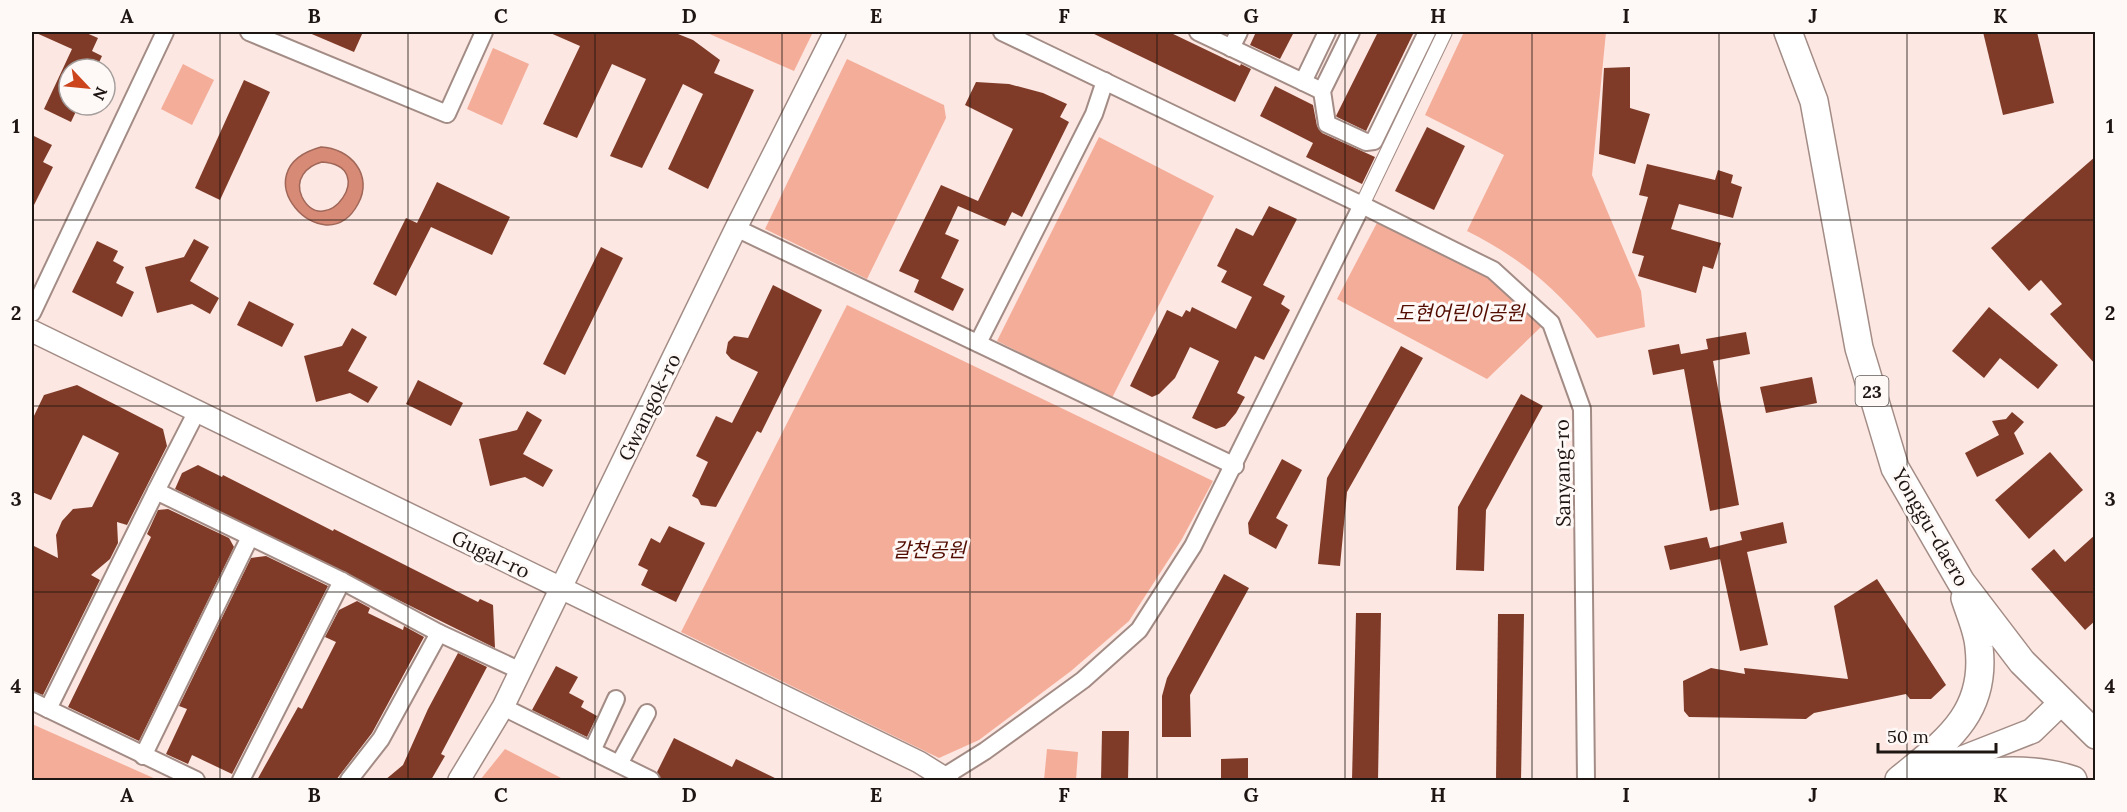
<svg xmlns="http://www.w3.org/2000/svg" width="2127" height="812" font-family="Lora,'Noto Sans KR',serif">
<style>
.green{fill:#f4ad99}
.water{fill:#d78a75;stroke:#a06758;stroke-width:1.5;fill-rule:evenodd}
.building{fill:#7f3b28}
.lines{fill:none;stroke-linecap:round;stroke-linejoin:round}
.pedestrian-casing{stroke:#a38c85;stroke-width:16}
.minor-casing{stroke:#a38c85;stroke-width:20}
.tertiary-casing{stroke:#a38c85;stroke-width:24}
.secondary-casing{stroke:#a38c85;stroke-width:27}
.primary-casing{stroke:#a38c85;stroke-width:30}
.pedestrian{stroke:#fff;stroke-width:14}
.minor{stroke:#fff;stroke-width:16}
.tertiary{stroke:#fff;stroke-width:21}
.secondary{stroke:#fff;stroke-width:24}
.primary{stroke:#fff;stroke-width:27}
.grid{fill:none;stroke:#1e1613;stroke-width:1.5;stroke-opacity:0.55}
.labels{text-anchor:middle;dominant-baseline:central;stroke-width:6;stroke-linejoin:round;paint-order:stroke}
.shield{fill:#fef8f7;stroke:#615a57;stroke-width:1.5}
.shield-label{font-size:18px;font-weight:bold;fill:#1e1613}
.park-label{font-size:20px;font-style:italic;fill:#520d00;stroke:#fef8f7}
.street-label{font-size:20px;fill:#1e1613;stroke:#fef8f7}
.neatline{fill:none;stroke:#1e1613;stroke-width:2}
.grid-label{font-size:20px;text-anchor:middle;font-weight:bold;fill:#1e1613}
</style>
<rect width="100%" height="100%" fill="#fce7e2"/>
<g class="green">
<path d="M705 32H813L794 71Z"/>
<path d="M1464 32H1606L1592 175 1641 291 1645 327 1597 338C1557 290 1523 259 1467 231L1504 155 1425 115Z"/>
<path d="M493 48 529 64 502 125 467 109Z"/>
<path d="M847 59 944 105 946 118 867 279 765 229Z"/>
<path d="M183 64 214 80 192 125 161 109Z"/>
<path d="M1099 137 1214 196 1112 398 997 341Z"/>
<path d="M1379 219 1492 277 1543 325 1487 379 1337 299Z"/>
<path d="M847 305 1213 481 1182 539 1129 621 1071 671 979 740 939 758 681 632Z"/>
<path d="M32 724 158 780H32Z"/>
<path d="M505 749 565 780H480Z"/>
<path d="M1047 749 1078 752 1076 780H1044Z"/>
</g>
<path class="water" d="M321 147C350 148 374 175 358 204 324 267 237 170 321 147ZM322 162C381 166 325 242 302 197 294 180 306 166 322 162Z"/>
<g class="building">
<path d="M34 32H84L98 38 92 51 102 56 96 69H69V105H79L71 122 44 109 72 49Z"/>
<path d="M307 32H363L354 52Z"/>
<path d="M548 32H673L693 40 720 60 714 73 754 90 708 189 668 169 703 94 683 84 642 168 610 156 646 79 612 64 577 138 543 124 580 46Z"/>
<path d="M1090 32H1169L1240 66 1241 64 1251 69 1235 102Z"/>
<path d="M1256 32H1294L1280 59 1250 45Z"/>
<path d="M1378 32H1414L1366 131 1337 117 1336 116Z"/>
<path d="M1983 32H2037L2054 103 2003 115Z"/>
<path d="M1630 67V108L1650 114 1635 164 1599 154 1604 68Z"/>
<path d="M244 80 270 92 220 200 195 188Z"/>
<path d="M976 82 1009 84 1043 93 1067 104 1060 117 1069 122 1022 217 1012 212 1005 226 958 206 945 234 959 240 941 278 964 289 953 311 914 292 919 280 899 271 941 185 978 201 1013 129 965 105Z"/>
<path d="M1275 86 1313 105 1317 126 1322 133 1375 157 1362 184 1306 157 1313 143 1260 116Z"/>
<path d="M1427 127 1465 146 1434 210 1395 191Z"/>
<path d="M32 135 52 145 43 162 53 167 32 209Z"/>
<path d="M2096 156V365L2050 314 2062 304 2041 280 2029 291 1991 248Z"/>
<path d="M1647 164 1715 180 1718 170 1733 175 1731 183 1742 187 1733 218 1679 204 1671 229 1721 243 1713 269 1703 266 1696 293 1638 276 1644 256 1632 253 1648 197 1639 195Z"/>
<path d="M437 182 510 217 492 255 431 227 396 296 373 284 406 218 417 223Z"/>
<path d="M1269 206 1297 219 1263 285 1285 296 1281 304 1290 310 1264 360 1255 356 1237 393 1245 397 1236 413 1225 426 1216 429 1192 418 1219 361 1190 347 1175 378 1159 394 1152 397 1130 386 1167 310 1182 317 1186 310 1190 312 1192 307 1236 329 1252 297 1221 282 1227 271 1217 266 1236 228 1253 236Z"/>
<path d="M194 239 209 247 190 281 219 298 210 314 192 304 157 313 145 267 184 257Z"/>
<path d="M97 241 118 251 113 261 124 267 116 283 134 292 122 317 72 292Z"/>
<path d="M601 247 623 258 565 375 543 364Z"/>
<path d="M773 285 822 310 761 433 757 431 716 507 701 505 698 499 692 496 708 462 696 456 716 416 732 423 758 372 731 359 726 353 728 342 734 336 748 338Z"/>
<path d="M249 301 294 324 282 347 237 325Z"/>
<path d="M1989 307 2058 365 2038 389 2000 358 1984 378 1952 351Z"/>
<path d="M352 328 367 337 348 371 378 387 368 403 350 393 316 402 304 356 342 346Z"/>
<path d="M1746 332 1750 354 1713 361 1739 505 1710 511 1684 369 1653 375 1648 350 1679 344 1681 354 1708 349 1706 339Z"/>
<path d="M1401 346 1423 358 1347 492 1340 566 1318 564 1327 478Z"/>
<path d="M1812 377 1817 403 1766 413 1760 387Z"/>
<path d="M418 380 463 403 451 426 406 404Z"/>
<path d="M77 385 163 429 167 446 127 525 117 522 118 543 110 559 91 575 100 580 43 695 32 691V545L58 558 56 535 62 521 73 509 92 507 119 453 83 435 51 500 32 492V420L44 395Z"/>
<path d="M1521 394 1543 406 1486 510 1484 571 1456 570 1458 507Z"/>
<path d="M527 411 542 420 523 454 553 470 543 487 525 477 490 486 479 439 517 430Z"/>
<path d="M2012 412 2024 422 2014 433 2024 454 1977 477 1965 453 1999 435 1992 421 2006 419Z"/>
<path d="M2050 452 2083 490 2029 539 1995 500Z"/>
<path d="M1282 459 1302 470 1276 518 1288 525 1276 549 1249 534 1248 523Z"/>
<path d="M198 465 222 477 223 475 333 531 334 529 478 602 480 599 493 605 495 648 175 489 182 473Z"/>
<path d="M168 509 229 538 234 547 139 741 68 707 151 537 147 534 158 510Z"/>
<path d="M1783 522 1787 543 1747 552 1768 645 1740 651 1720 559 1670 570 1664 546 1707 537 1710 548 1742 540 1740 532Z"/>
<path d="M669 526 705 543 676 602 641 585 648 570 638 565 651 538 660 543Z"/>
<path d="M2096 534V620L2085 630 2031 569 2054 549 2065 562Z"/>
<path d="M266 556 328 586 232 774 192 755 188 764 166 754 187 709 179 706 251 558Z"/>
<path d="M1224 574 1249 588 1190 695 1191 737H1162V696L1167 678Z"/>
<path d="M1877 579 1946 685 1931 699H1910L1906 694 1814 713 1806 719 1689 717 1684 711 1683 681 1711 668 1745 674 1744 668 1848 679 1834 606Z"/>
<path d="M357 601 370 608 368 613 403 630 404 626 424 637 372 733 336 780H257L298 707 302 709 336 642 325 637 339 610Z"/>
<path d="M1356 613H1381L1378 780H1352Z"/>
<path d="M1498 614H1524L1521 780H1496Z"/>
<path d="M458 653 487 667 441 754 445 756 431 780H385L403 765 428 709Z"/>
<path d="M556 666 578 677 569 693 584 701 581 707 597 716 587 737 532 710Z"/>
<path d="M1102 731H1129L1128 780H1101Z"/>
<path d="M674 738 732 767 736 759 779 780H661L657 772Z"/>
<path d="M1248 758V780H1221V759Z"/>
</g>
<g class="lines">
<g class="pedestrian-casing">
<path id="pedestrian" d="M1362 205 1445 32"/>
</g>
<g class="minor-casing">
<g id="minor">
<path d="M249 32 447 114 484 32"/>
<path d="M1198 32 1322 91"/>
<path d="M1351 32 1322 91 1327 124 1366 142 1374 141 1427 32"/>
<path d="M1231 48 1239 32"/>
<path d="M1303 82 1327 32"/>
<path d="M1362 205 1493 270 1551 323 1582 409 1586 780"/>
<path d="M736 228 1235 466"/>
<path d="M32 313 165 32"/>
<path d="M978 343 1094 114 1105 81"/>
<path d="M156 491 196 413"/>
<path d="M439 633 521 671"/>
<path d="M32 701 48 709"/>
<path d="M503 707 651 780"/>
<path d="M592 751 616 699"/>
<path d="M143 756 250 537"/>
<path d="M619 764 647 713"/>
<path d="M945 776 985 751 1083 680 1139 630 1193 546 1362 205 1002 32"/>
<path d="M196 780 48 709 156 491 342 581 439 633 381 739 349 780"/>
<path d="M241 780 342 581"/>
</g>
</g>
<g class="tertiary-casing">
<g id="tertiary">
<path d="M32 331 919 762 948 780"/>
<path d="M459 780 503 707 736 228 835 32"/>
</g>
</g>
<g class="secondary-casing">
<path id="secondary" d="M1920 775 2032 731 2062 702"/>
</g>
<g class="primary-casing">
<g id="primary">
<path d="M1788 32 1814 101 1859 348 1895 468 1961 582 2022 662 2096 735"/>
<path d="M1899 780C1945 742 1987 714 1979 647 1978 631 1970 614 1965 598"/>
<path d="M1927 780C1975 773 2026 764 2073 780"/>
</g>
</g>
<use href="#pedestrian" class="pedestrian"/>
<use href="#minor" class="minor"/>
<use href="#tertiary" class="tertiary"/>
<use href="#secondary" class="secondary"/>
<use href="#primary" class="primary"/>
</g>
<path class="grid" d="M220 32V780M408 32V780M595 32V780M782 32V780M970 32V780M1157 32V780M1345 32V780M1532 32V780M1719 32V780M1907 32V780M32 220H2096M32 406H2096M32 592H2096"/>
<g class="labels">
<rect class="shield" x="1855.5" y="376" width="33" height="30" rx="4.5"/>
<g class="shield-label">
<text x="1872" y="391">23</text>
</g>
<g class="park-label">
<text x="1460" y="312">도현어린이공원</text>
<text x="929" y="549">갈천공원</text>
</g>
<g class="street-label">
<text transform="translate(649 407) rotate(-64)">Gwangok-ro</text>
<text transform="translate(1562 473) rotate(-91)">Sanyang-ro</text>
<text transform="translate(1931 527) rotate(60)">Yonggu-daero</text>
<text transform="translate(491 554) rotate(26)">Gugal-ro</text>
</g>
</g>
<rect width="2127" height="812" fill="none" stroke="#fef8f7" stroke-width="66"/>
<g transform="translate(87 87) rotate(116)"><circle r="28" fill="#fef8f7" stroke="#a49e9c" stroke-width="1.5"/>
<path d="M0-4.5L10 22L0 15L-10 22Z" fill="#cc441b"/>
<text y="-9" font-size="16" font-weight="bold" text-anchor="middle" fill="#1e1613">N</text>
</g>
<path d="M1878 743v9h118v-9" fill="none" stroke="#1e1613" stroke-width="3"/>
<text x="1887" y="743" font-size="18" fill="#1e1613" stroke="#fef8f7" stroke-width="4.5" paint-order="stroke">50 m</text>
<rect x="33" y="33" width="2061" height="746" class="neatline"/>
<g class="grid-label">
<text x="127" y="23">A</text>
<text x="314" y="23">B</text>
<text x="501" y="23">C</text>
<text x="689" y="23">D</text>
<text x="876" y="23">E</text>
<text x="1064" y="23">F</text>
<text x="1251" y="23">G</text>
<text x="1438" y="23">H</text>
<text x="1626" y="23">I</text>
<text x="1813" y="23">J</text>
<text x="2000" y="23">K</text>
<text x="16" y="133">1</text>
<text x="2110" y="133">1</text>
<text x="16" y="320">2</text>
<text x="2110" y="320">2</text>
<text x="16" y="506">3</text>
<text x="2110" y="506">3</text>
<text x="16" y="693">4</text>
<text x="2110" y="693">4</text>
<text x="127" y="802">A</text>
<text x="314" y="802">B</text>
<text x="501" y="802">C</text>
<text x="689" y="802">D</text>
<text x="876" y="802">E</text>
<text x="1064" y="802">F</text>
<text x="1251" y="802">G</text>
<text x="1438" y="802">H</text>
<text x="1626" y="802">I</text>
<text x="1813" y="802">J</text>
<text x="2000" y="802">K</text>
</g>
</svg>
